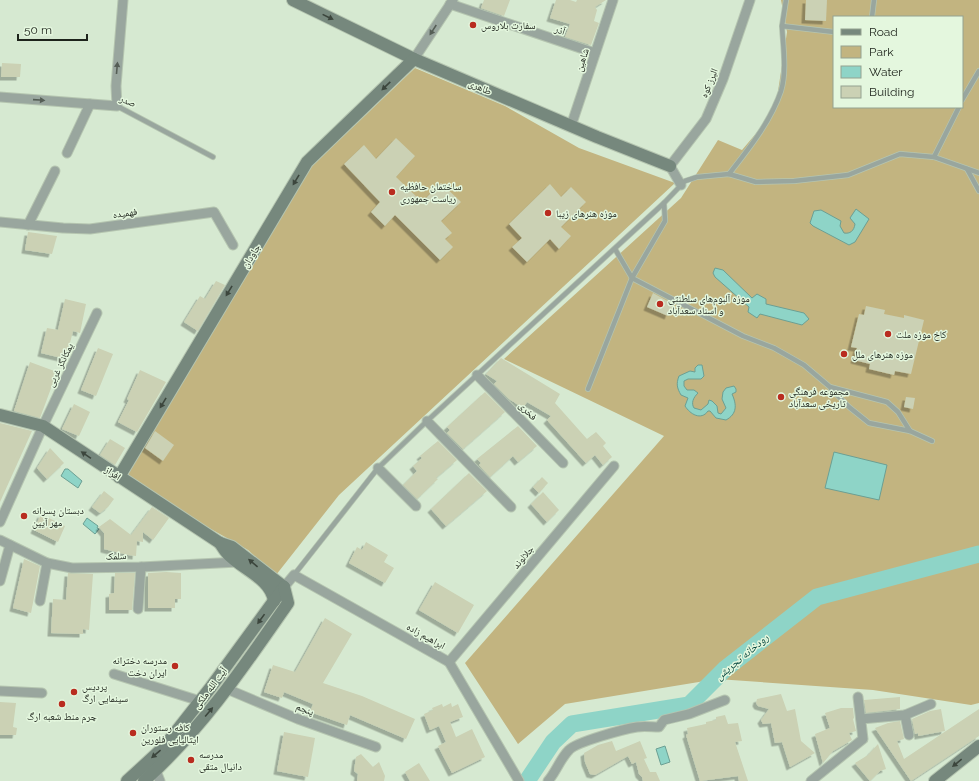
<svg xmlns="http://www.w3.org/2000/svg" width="979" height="781" font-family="Raleway,'Noto Naskh Arabic',sans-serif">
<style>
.green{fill:#c2b480;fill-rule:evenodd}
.water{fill:#8ed4c7;stroke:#6c9f93}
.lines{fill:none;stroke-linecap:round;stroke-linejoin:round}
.river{stroke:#8ed4c7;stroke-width:17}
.building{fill:#cbd1b4;filter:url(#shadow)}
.lane-casing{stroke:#b5c5b0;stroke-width:6}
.street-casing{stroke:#b5c5b0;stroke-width:11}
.secondary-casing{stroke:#b5c5b0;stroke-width:14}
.lane{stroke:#99a69e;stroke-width:4.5}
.street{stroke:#99a69e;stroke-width:9}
.secondary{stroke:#76887d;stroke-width:12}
.oneway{fill:#3c463d}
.oneway2{fill:#555e56}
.poi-dot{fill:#b92c1f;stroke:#e4f7de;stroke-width:1.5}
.labels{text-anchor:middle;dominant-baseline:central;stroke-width:3;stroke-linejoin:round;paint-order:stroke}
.poi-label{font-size:10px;fill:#1d231b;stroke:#e4f7de;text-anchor:start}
.street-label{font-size:10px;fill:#1d231b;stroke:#e4f7de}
.water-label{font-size:11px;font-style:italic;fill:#05463e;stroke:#e4f7de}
</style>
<defs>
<filter id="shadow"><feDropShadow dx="-3.5" dy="3.5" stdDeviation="0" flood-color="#0004"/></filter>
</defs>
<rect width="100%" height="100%" fill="#d6e9d1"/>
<g class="green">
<path d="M781 0H979V703L971 705 873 690 717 679 565 704 518 744 465 663 664 436 504 359 681 198 718 140 742 150 775 111 787 32ZM834 17H962V107H834Z"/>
<path d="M415 68 505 106 579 148 675 183 339 495 276 575 248 550 195 520 127 476 157 422 237 292 311 166 327 148 353 127Z"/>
</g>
<g class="water">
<path d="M856 209 869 219 855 242 849 245 813 226 810 223 814 211 821 210 841 221 840 226 844 233C850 234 854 231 855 224L850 218Z"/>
<path d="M715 268 723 270 752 298 757 294 766 299V304L804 313 809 319 802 325 760 314 757 318 748 312 749 307 715 277 713 273Z"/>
<path d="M698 365H702L704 376 701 379H688L684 381V386L687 390H694L698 393C693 398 691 403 694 408L701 410 708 404 709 400 712 401 717 406 718 413 721 414 726 408 722 399 723 392 726 388 734 386 736 389V392L732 394C737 405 737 414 726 420L716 418 710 411H708C701 421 690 414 685 406L688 398 681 395C677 388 676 384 679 376L690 371 695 372V368Z"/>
<path d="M834 452 887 465 879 500 825 488Z"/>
<path d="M65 469H68L82 481 78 488 61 476Z"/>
<path d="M87 518 98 526 97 528 99 529 95 534 83 524Z"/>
<path d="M665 746 670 762 661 765 656 749Z"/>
</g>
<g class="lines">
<path class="river" d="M527 781 553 742 572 724 689 705 725 669 817 597 979 554"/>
</g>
<g class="building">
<path d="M484 0H510L504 16 481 8Z"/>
<path d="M556 0H570L576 2 577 0H606L595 7 597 10 594 21 599 23 591 45 565 37 570 24 550 18Z"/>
<path d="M806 0H827L826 21 805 20Z"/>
<path d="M2 63 21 64 20 77H1Z"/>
<path d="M396 138 415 156 396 177 422 202 441 183 461 202 441 221 452 233 445 239 453 247 440 260 395 215 385 226 371 212 380 202 344 164 364 145 376 159Z"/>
<path d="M550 184 561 197 571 187 586 202 561 227 571 236 559 249 550 239 527 262 512 247 522 238 509 224Z"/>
<path d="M28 232 57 236 52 254 25 250Z"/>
<path d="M216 281 225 285 198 331 184 322 200 296 205 299Z"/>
<path d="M653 293 673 304 668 316 647 307Z"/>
<path d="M65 299 86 304 80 333 73 331 66 359 41 353 47 328 58 330Z"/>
<path d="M866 306 885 310 884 314 904 318V315L924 320 911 374 895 371 894 375 869 369 870 364 854 360 857 348 851 347 859 314 864 315Z"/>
<path d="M98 348 113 354 96 396 81 390Z"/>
<path d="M501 358 560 394 555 403 587 439 596 432 606 443 603 446 612 457 603 465 595 455 586 463 547 420 551 416 527 402 523 408 509 399 494 384 497 381 486 374Z"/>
<path d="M30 362 57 372 40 418 14 411Z"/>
<path d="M140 370 166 382 137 432 118 422 129 400 127 399Z"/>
<path d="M485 392 505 412 463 449 447 433 450 430 447 427Z"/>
<path d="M906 397 915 398 913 409 904 407Z"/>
<path d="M74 404 90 412 79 436 62 429Z"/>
<path d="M0 423 32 431 0 502Z"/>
<path d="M518 426 537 446 518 462 513 456 490 477 479 465 481 463 477 459Z"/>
<path d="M155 431 174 445 163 461 145 448Z"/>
<path d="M110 439 125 448 115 465 100 455Z"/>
<path d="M438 441 457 460 436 478 438 479 417 499 403 485 417 471 413 466 422 458 420 456Z"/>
<path d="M50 448 64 463 47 479 37 468Z"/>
<path d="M469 473 487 491 446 526 431 509Z"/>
<path d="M542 477 548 483 539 493 533 487Z"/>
<path d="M104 491 114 499 108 507 100 513 92 507Z"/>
<path d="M543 492 559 510 547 522 531 504Z"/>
<path d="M152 507 169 518 153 540 143 532V542L137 541 136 556 128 555 104 549V533L99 527 110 519 131 535Z"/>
<path d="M41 514 65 526 58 542 34 530Z"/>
<path d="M366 542 388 555 384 562 394 568 385 583 349 563 357 547 362 550Z"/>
<path d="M24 559 40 566 31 613 13 608Z"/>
<path d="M166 572 181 573V599H175V608H148V573Z"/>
<path d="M68 573 93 574 89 630 83 629V634L51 633 53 599 66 600Z"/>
<path d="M115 573H135L132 610H109V594L114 593Z"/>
<path d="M435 582 474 605 458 633 419 610Z"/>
<path d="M325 618 352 634 323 683 362 696 415 719 406 739 350 715 347 725 310 712 313 704 284 692 282 698 264 692 273 665 295 672Z"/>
<path d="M781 694 787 711 795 709 801 741 815 753 790 767 782 742 775 743 771 723 763 724 761 720 769 709 758 706 756 703 757 699Z"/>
<path d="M900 697V709L866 713 864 700Z"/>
<path d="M0 702 16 703 13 727 17 728 16 735H0Z"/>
<path d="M451 703 452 707 458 704 463 717 450 722 456 737 472 729 485 757 452 773 438 746 446 742 439 726 430 730 424 714 433 710 432 708 442 704 443 707Z"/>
<path d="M841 708H853L854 718 853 719 856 731 849 733 852 740 833 751 823 763 815 734 830 728 825 713Z"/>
<path d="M941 709 945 731 918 736V733L915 734 912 719 930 711Z"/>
<path d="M979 709V736L911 781 875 728 888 723 900 721 904 739 897 741 904 759Z"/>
<path d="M725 715 728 724 738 723 742 741 735 742 748 781H739L738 776 700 781 686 735 688 734 687 728 706 724V722L716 720V717Z"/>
<path d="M284 732 315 738 308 777 277 771Z"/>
<path d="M612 741 616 751 640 741 647 758 644 759 650 772H656L660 781H643L642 777 639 774 636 762 632 764 628 756 595 775 590 774 585 762 584 753 598 745Z"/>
<path d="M878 744 886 769 880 771 870 781 855 763 868 755Z"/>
<path d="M361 754 373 767 379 762 385 776 384 781H357L358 774 354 771 356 757Z"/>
<path d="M419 763 430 781H410L405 772Z"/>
</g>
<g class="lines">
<g class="lane-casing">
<g id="lane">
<path d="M872 17 874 0"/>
<path d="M782 26 786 0"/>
<path d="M962 100 979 71"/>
<path d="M117 106 213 157"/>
<path d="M934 157 959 107"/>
<path d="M967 169 979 191"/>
<path d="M729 174C748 150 771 121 781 91 787 71 783 46 782 26L834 32"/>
<path d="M615 249 632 278 743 336 774 348 804 365 830 387 887 402 898 412 910 431"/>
<path d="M588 389 632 278 665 221 664 203 685 181 697 177 729 174 756 182 794 181 848 175 900 154 934 157 979 173"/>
<path d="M831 389 849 407 869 423 910 431 932 441"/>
<path d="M294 575 378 468 427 421 664 203"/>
</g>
</g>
<g class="street-casing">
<g id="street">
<path d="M450 4 595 53"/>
<path d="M414 59 453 0"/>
<path d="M0 97 117 106 116 86 123 0"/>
<path d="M571 126 613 0"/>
<path d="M67 153 90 104"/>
<path d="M681 185 670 166 706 119 723 79 750 0"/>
<path d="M0 222 63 228 90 229 214 212 233 245"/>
<path d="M28 225 55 171"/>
<path d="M477 375 563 463"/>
<path d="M427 421 511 507"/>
<path d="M378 468 416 506"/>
<path d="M0 522 43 426 97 313"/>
<path d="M0 540 47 563 72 568 141 567 238 562"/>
<path d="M0 581 10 545"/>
<path d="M284 587 294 575 449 662 519 781"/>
<path d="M40 601 47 563"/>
<path d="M138 609 141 567"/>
<path d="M449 662 614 466"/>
<path d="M114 674 200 701"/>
<path d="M227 689 298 719 376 747"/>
<path d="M0 691 42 693"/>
<path d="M905 715 909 735"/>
<path d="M861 719 905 715 931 704"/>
<path d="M156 771 160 781"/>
<path d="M548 781C556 772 560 759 569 750 576 742 624 729 637 727 644 726 652 727 659 727L664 720 689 714 725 700"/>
<path d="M811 781 863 739 858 697"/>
</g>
</g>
<g class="secondary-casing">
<g id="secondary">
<path d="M293 0 414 59 597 137 670 166"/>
<path d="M0 415 43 426 220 543"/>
<path d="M119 477 307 162 414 59"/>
<path d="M274 601C271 578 241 569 227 553 224 550 222 546 220 543L232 547 284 587"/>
<path d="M127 781 164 747 211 687 284 587"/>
<path d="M144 781C201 730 245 665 288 603L284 587"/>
<path d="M935 781 979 746"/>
</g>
</g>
<use href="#lane" class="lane"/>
<use href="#street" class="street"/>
<use href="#secondary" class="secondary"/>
</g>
<defs><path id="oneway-solid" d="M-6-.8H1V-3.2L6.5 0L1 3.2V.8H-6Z"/></defs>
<g class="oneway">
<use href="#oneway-solid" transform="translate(328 17) rotate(26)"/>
<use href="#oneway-solid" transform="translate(386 86) rotate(136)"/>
<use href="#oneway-solid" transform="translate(296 180) rotate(121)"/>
<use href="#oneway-solid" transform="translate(229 291) rotate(121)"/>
<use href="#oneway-solid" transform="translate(163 403) rotate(121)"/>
<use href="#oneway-solid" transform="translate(86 455) rotate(-146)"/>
<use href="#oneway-solid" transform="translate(253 563) rotate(-140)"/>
<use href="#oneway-solid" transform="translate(261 619) rotate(126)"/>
<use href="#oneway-solid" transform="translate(209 712) rotate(-50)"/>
<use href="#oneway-solid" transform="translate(156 754) rotate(140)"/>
<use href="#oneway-solid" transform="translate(957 763) rotate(141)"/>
</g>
<g class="oneway2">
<use href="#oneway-solid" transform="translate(433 30) rotate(123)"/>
<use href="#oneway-solid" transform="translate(117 68) rotate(-85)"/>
<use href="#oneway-solid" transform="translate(39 100) rotate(4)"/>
</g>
<g class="poi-dot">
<circle cx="473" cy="25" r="4"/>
<circle cx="392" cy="192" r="4"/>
<circle cx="548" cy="213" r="4"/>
<circle cx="660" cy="304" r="4"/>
<circle cx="888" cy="334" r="4"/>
<circle cx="844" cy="354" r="4"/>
<circle cx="781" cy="397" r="4"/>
<circle cx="24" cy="516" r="4"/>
<circle cx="175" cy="666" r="4"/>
<circle cx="74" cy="692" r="4"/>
<circle cx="62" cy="704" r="4"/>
<circle cx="133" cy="733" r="4"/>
<circle cx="191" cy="760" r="4"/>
</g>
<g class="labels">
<g class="poi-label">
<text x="481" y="25">سفارت بلاروس</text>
<text x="400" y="186">ساختمان حافظیه<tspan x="400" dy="12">ریاست جمهوری</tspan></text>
<text x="556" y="213">موزه هنرهای زیبا</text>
<text x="668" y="298">موزه آلبوم‌های سلطنتی<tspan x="668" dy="12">و اسناد سعدآباد</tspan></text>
<text x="896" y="334">کاخ موزه ملت</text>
<text x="852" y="354">موزه هنرهای ملل</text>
<text x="789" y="391">مجموعه فرهنگی<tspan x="789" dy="12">تاریخی سعدآباد</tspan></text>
<text x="32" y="510">دبستان پسرانه<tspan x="32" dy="12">مهر آیین</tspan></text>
<text x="167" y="660" text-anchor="end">مدرسه دخترانه<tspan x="167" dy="12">ایران دخت</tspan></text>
<text x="82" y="686">پردیس<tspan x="82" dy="12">سینمایی ارگ</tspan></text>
<text x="62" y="716" text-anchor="middle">چرم منط شعبه ارگ</text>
<text x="141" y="727">کافه رستوران<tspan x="141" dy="12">ایتالیایی فلورین</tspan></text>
<text x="199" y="754">مدرسه<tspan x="199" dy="12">دانیال متقی</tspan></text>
</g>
<g class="street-label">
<text transform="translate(560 30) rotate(19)">آذر</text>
<text transform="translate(582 60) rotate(-72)">شاهین</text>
<text transform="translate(709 83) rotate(-68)">البرز کوه</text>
<text transform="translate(480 87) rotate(23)">طاهری</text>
<text transform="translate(128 101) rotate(23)">صدر</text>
<text transform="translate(125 213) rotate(-8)">فهمیده</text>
<text transform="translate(251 256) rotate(-59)">جاودان</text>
<text transform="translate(60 365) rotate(-64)">یمکانگز غربی</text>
<text transform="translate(528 411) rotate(46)">فخری</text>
<text transform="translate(113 473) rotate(34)">افراز</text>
<text transform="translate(116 556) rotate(-2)">سلمک</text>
<text transform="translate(523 557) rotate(-50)">جلالوند</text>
<text transform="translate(426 636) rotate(29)">ابراهیم زاده</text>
<text transform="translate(210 688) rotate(-53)">آیت الله ملکی</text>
<text transform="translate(305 709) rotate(21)">پنجم</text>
</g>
<g class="water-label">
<text transform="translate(742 657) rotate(-40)">رودخانه تجریش</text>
</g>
</g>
<rect x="833" y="16" width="130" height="92" fill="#e4f7de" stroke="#94a290"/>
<rect x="841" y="29" width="20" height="6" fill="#76887d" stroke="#94a290"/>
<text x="869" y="36" font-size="12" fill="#1d231b">Road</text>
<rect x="841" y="46" width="20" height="12" fill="#c2b480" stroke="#94a290"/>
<text x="869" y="56" font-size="12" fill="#1d231b">Park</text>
<rect x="841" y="66" width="20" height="12" fill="#8ed4c7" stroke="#94a290"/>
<text x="869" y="76" font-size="12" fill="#1d231b">Water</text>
<rect x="841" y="86" width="20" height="12" fill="#cbd1b4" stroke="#94a290"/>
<text x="869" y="96" font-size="12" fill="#1d231b">Building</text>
<path d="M18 34v6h69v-6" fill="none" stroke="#1d231b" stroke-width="2"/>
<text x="24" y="34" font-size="12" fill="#1d231b" stroke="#e4f7de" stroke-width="3" paint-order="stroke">50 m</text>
</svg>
